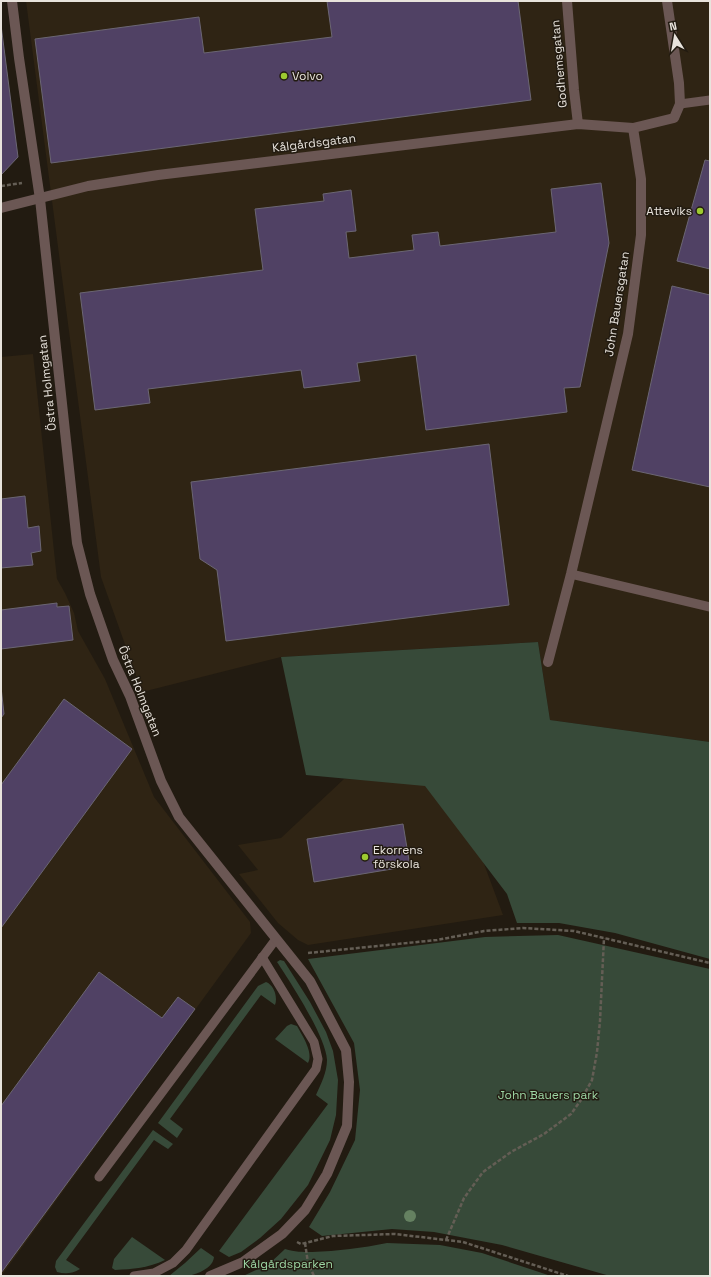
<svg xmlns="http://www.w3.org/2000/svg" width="711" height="1277" font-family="'Space Grotesk',sans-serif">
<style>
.built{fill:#2f2414}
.green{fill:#374a39}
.building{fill:#504164;stroke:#6b6673}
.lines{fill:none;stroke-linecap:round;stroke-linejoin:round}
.path{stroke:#645e55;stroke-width:2.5;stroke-dasharray:4 2;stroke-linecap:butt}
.lane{stroke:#6b5754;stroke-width:9}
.street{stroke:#6b5754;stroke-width:10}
.tree{fill:#658161}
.poi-dot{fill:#9dca30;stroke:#221b11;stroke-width:1.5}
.labels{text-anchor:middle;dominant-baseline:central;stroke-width:3;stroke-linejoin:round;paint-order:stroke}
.street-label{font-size:12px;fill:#e8e3dc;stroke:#221b11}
.poi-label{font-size:12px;fill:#e8e3dc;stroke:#221b11;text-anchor:start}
.park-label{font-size:12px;fill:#9cd5a3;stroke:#221b11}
</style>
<rect width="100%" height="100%" fill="#221b11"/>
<g class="built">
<path d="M26 1H710V742L550 720 538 642 281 657 142 692 101 577Z"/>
<path d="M33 354 57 579 65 593 74 613 78 631 105 679 154 797 250 922 251 933 2 1275 1 357Z"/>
<path d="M344 779 454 783 503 915 308 945 298 940 278 923 239 874 258 870 238 845 281 838Z"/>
</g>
<g class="green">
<path d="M538 642 550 720 710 742V959L615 933 559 923H517L507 894 425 786 306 775 281 657Z"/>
<path d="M558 935 710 969V1276H610L502 1245 434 1232 392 1229 322 1236 309 1227 330 1192 355 1140 360 1090 354 1043 308 959 485 937Z"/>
<path d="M280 960 284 961 310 1002 326 1032 333 1051 338 1080 336 1115 330 1140 308 1185 281 1219 260 1238 241 1252 229 1257 219 1251 328 1104 316 1095C321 1084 327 1072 327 1060 326 1037 291 983 277 962Z"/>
<path d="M266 982C274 985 278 997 275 1005L261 995 170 1119 183 1129 177 1138 158 1123 258 986Z"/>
<path d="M291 1024 297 1026C302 1035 314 1053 308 1063L275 1039 287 1026Z"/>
<path d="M153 1130 173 1144 168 1149 154 1140 66 1260 80 1269C72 1274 65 1274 57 1272L55 1267 56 1261Z"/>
<path d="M132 1237 165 1260C148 1268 133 1269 115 1270L112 1268 114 1259Z"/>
<path d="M387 1243 440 1245 482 1253 551 1276H243L269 1264 285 1249C295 1252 302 1252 312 1252 338 1251 362 1248 387 1243Z"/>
<path d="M201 1248 214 1257C213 1268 199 1273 189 1276 183 1277 175 1276 169 1276L185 1263Z"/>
</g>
<g class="building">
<path d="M327 1H518L531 100 51 163 35 39 199 17 204 53 332 37Z"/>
<path d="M1 25 18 157 1 175Z"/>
<path d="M705 160 710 161V269L677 261Z"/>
<path d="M601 183 609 243 580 387 564 388 567 412 426 430 416 355 357 363 360 381 304 388 301 370 148 389 150 403 95 410 80 293 263 270 255 209 324 201 323 194 351 190 356 231 346 232 349 258 414 250 412 235 438 232 440 246 556 232 551 189Z"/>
<path d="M672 286 710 295V487L632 470Z"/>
<path d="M489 444 509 605 226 641 217 570 200 559 191 482Z"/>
<path d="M25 496 28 528 39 526 41 551 31 553 33 565 1 568V499Z"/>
<path d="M57 603V607L69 606 73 640 1 649V610Z"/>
<path d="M1 687 4 714 1 718Z"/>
<path d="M64 699 132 749 1 928V785Z"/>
<path d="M403 824 410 866 314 882 307 839Z"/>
<path d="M99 972 162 1018 178 997 195 1009 1 1273V1106Z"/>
</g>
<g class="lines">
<g class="path">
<path d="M1 186 22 183"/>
<path d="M308 953 437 940 484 931 523 928 574 931 710 963"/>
<path d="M446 1240 464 1198 483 1172 511 1152 544 1134 571 1114 581 1100 592 1080 597 1052 600 1021 604 938"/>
<path d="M297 1242 301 1244 333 1236 395 1234 463 1242 568 1276"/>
<path d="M305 1243 308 1263 314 1276"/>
</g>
<g class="lane">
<path d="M680 104 710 100"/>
<path d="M571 574 710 607"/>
<path d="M99 1177 276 939"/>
<path d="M134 1276 154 1273 173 1263 186 1250 316 1069 318 1059 314 1042 262 957"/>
</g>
<g class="street">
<path d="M12 1 19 58 40 199 77 543 90 594 113 660 130 696 161 781 179 817 310 981 346 1050 349 1082 347 1126 327 1174 305 1210 282 1234 243 1262 210 1276"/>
<path d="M567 1 574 90 578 124"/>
<path d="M1 208 88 186 158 175 578 124 633 128 674 118 680 104 679 83 667 1"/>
<path d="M548 662 571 574 628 334 641 235V179L633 128"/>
</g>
</g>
<circle class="tree" cx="410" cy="1216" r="6"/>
<g class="poi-dot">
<circle cx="284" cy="76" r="4"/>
<circle cx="700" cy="211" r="4"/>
<circle cx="365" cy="857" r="4"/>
</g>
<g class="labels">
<g class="street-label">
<text transform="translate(559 64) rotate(-95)">Godhemsgatan</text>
<text transform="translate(314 143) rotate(-7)">Kålgårdsgatan</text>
<text transform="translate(617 304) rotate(-81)">John Bauersgatan</text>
<text transform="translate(47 383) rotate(-96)">Östra Holmgatan</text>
<text transform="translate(140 691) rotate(68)">Östra Holmgatan</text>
</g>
<g class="poi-label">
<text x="292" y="76">Volvo</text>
<text x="692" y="211" text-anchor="end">Atteviks</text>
<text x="373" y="850">Ekorrens<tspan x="373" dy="14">förskola</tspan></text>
</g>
<g class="park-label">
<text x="548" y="1095">John Bauers park</text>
<text x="288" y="1264">Kålgårdsparken</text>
</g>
</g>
<rect width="711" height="1277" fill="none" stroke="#e8e3dc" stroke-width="4"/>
<g transform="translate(675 36) rotate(349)" stroke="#221b11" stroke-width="3" paint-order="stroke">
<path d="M0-3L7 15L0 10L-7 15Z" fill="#e8e3dc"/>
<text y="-6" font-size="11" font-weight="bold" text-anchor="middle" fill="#e8e3dc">N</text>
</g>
</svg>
